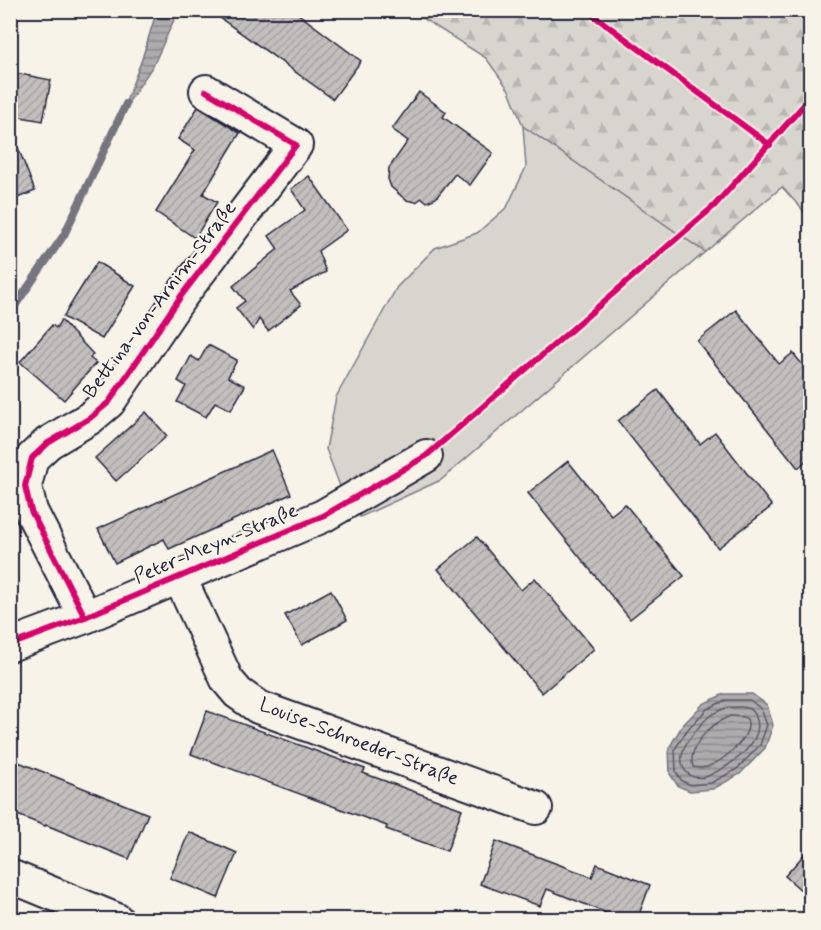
<svg xmlns="http://www.w3.org/2000/svg" width="821" height="930" font-family="Mynerve,sans-serif">
<style>
.grass{fill:#d8d5cf;stroke:#7d7c85;stroke-width:1.5}
.forest{fill:url(#forest-firs);stroke:#7d7c85;stroke-width:1.5}
.water{fill:url(#water-rules);stroke:#76747f;stroke-width:1.5}
.lines{fill:none;stroke-linecap:round;stroke-linejoin:round}
.shore{stroke:#5a5969;stroke-width:1.5}
.stream{stroke:#76747f;stroke-width:8}
.building{fill:url(#building-hatch);stroke:#22223b;stroke-width:1.5}
.minor-casing{stroke:#22223b;stroke-width:36}
.minor{stroke:#f7f3e8;stroke-width:32}
.cycleway-casing{stroke:#f7f3e8;stroke-width:10}
.cycleway{stroke:#d6006c;stroke-width:6}
.labels{text-anchor:middle;dominant-baseline:central;stroke-width:4.5;stroke-linejoin:round;paint-order:stroke}
.street-label{font-size:20px;fill:#22223b;stroke:#f7f3e8}
</style>
<defs>
<pattern id="forest-firs" width="22" height="20" patternUnits="userSpaceOnUse" patternTransform="scale(1.5)"><rect width="22" height="20" fill="#d8d5cf"/><path d="M5 1l3.5 6h-7zM16 11l3.5 6h-7z" fill="#b9b7b3"/></pattern>
<pattern id="water-rules" width="6" height="5" patternUnits="userSpaceOnUse" patternTransform="scale(1.5)"><rect width="6" height="5" fill="#aeabad"/><path d="M0 2.5h6" fill="none" stroke="#8d8b8e"/></pattern>
<pattern id="building-hatch" width="6" height="6" patternUnits="userSpaceOnUse" patternTransform="scale(1.5)"><rect width="6" height="6" fill="#c2bfbd"/><path d="M-1 1l2-2M0 6l6-6M5 7l2-2" fill="none" stroke="#a6a4a3"/></pattern>
</defs>
<rect width="100%" height="100%" fill="#f7f3e8"/>
<filter id="ink" filterUnits="userSpaceOnUse"><feTurbulence type="fractalNoise" baseFrequency=".0167" numOctaves="2"/><feDisplacementMap in="SourceGraphic" scale="12" xChannelSelector="R" yChannelSelector="G"/><feConvolveMatrix kernelMatrix="1 2 1 2 8 2 1 2 1" color-interpolation-filters="sRGB"/></filter>
<g filter="url(#ink)">
<path class="grass" d="M523 126 705 252 441 480 360 517 343 494 326 449 336 397 397 287 435 248 477 233 507 207 526 167Z"/>
<path class="forest" d="M751 10 761 17 774 11H810V218L782 187 705 252 523 126 509 90 486 58 411 11Z"/>
<g class="water">
<path d="M157 10 178 11 154 64 122 112 142 59Z"/>
<path d="M724 694H752L767 705 773 725 765 748 740 774 713 789 690 791 678 786 670 774 669 748 682 726 703 704Z"/>
</g>
<g class="lines">
<g class="shore">
<path d="M726 700H750L761 709 767 725 760 745 737 769 711 783 691 785 682 781 676 772 675 749 687 730 707 709Z"/>
<path d="M728 707C734 708 741 706 747 708 751 709 755 713 756 717 766 742 731 765 712 774 694 784 677 772 683 751 685 742 703 721 711 715 716 712 723 709 728 707Z"/>
<path d="M730 716 744 717 747 719C754 737 723 761 707 767 703 768 698 768 693 767 687 746 711 724 730 716Z"/>
</g>
<path class="stream" d="M10 313 64 235 126 104"/>
</g>
<g class="building">
<path d="M209 10H293L361 61 333 99Z"/>
<path d="M10 72 51 80 43 121 10 115Z"/>
<path d="M419 92 446 112 443 117 493 153 470 185 455 174 436 198 427 202 422 198 416 202 406 200 391 187 388 179 389 168 408 141 392 129Z"/>
<path d="M198 107 240 133 203 194 217 202 195 238 156 212 195 150 178 139Z"/>
<path d="M12 132 35 191 10 201V133Z"/>
<path d="M309 176 347 230 318 251 326 272 290 291 301 305 268 331 259 319 253 330 236 308 245 301 233 286 278 249 269 236 305 210 291 189Z"/>
<path d="M97 262 135 286 102 339 63 317Z"/>
<path d="M736 310 779 364 793 353 810 374V457L798 468 697 341Z"/>
<path d="M61 320 93 354 90 358 96 363 64 400 20 362 52 325 56 328Z"/>
<path d="M208 345 237 360 228 377 245 386 231 410 215 402 206 417 177 402 186 386 178 381 191 356 199 361Z"/>
<path d="M658 390 700 444 715 432 772 506 718 548 618 421Z"/>
<path d="M146 412 167 436 116 481 95 458Z"/>
<path d="M272 450 291 494 169 549 164 539 115 563 98 529Z"/>
<path d="M568 461 611 515 625 504 684 576 630 619 528 493Z"/>
<path d="M477 537 521 590 535 578 594 649 542 693 438 569Z"/>
<path d="M331 590 347 620 302 645 285 615Z"/>
<path d="M207 711 365 769 363 773 462 809 447 851 386 829 387 826 191 754Z"/>
<path d="M16 761 148 814 129 859 46 825 45 826 10 812V774Z"/>
<path d="M189 832 237 853 218 898 170 878Z"/>
<path d="M496 841 592 877 597 864 650 885 637 920H624L547 889 540 906 480 884Z"/>
<path d="M810 848V898L785 876Z"/>
</g>
<g class="lines">
<g class="minor-casing">
<g id="minor">
<path d="M180 578 227 680 238 693 258 707 536 808"/>
<path d="M85 617 31 511 25 486 32 458 48 443 90 418 109 402 181 296 296 145 206 91"/>
<path d="M10 645 85 617 323 516 426 456"/>
<path d="M10 876 117 920"/>
</g>
</g>
<use href="#minor" class="minor"/>
<g class="cycleway-casing">
<g id="cycleway">
<path d="M586 10 770 145"/>
<path d="M85 617 31 511 25 486 32 458 48 443 90 418 109 402 181 296 296 145 206 91"/>
<path d="M10 645 85 617 323 516 426 456 714 206 810 98"/>
</g>
</g>
<use href="#cycleway" class="cycleway"/>
</g>
</g>
<g class="labels">
<g class="street-label">
<text transform="translate(160 300) rotate(-53)">Bettina-von-Arnim-Straße</text>
<text transform="translate(216 544) rotate(-23)">Peter-Meyn-Straße</text>
<text transform="translate(359 742) rotate(21)">Louise-Schroeder-Straße</text>
</g>
</g>
<rect width="821" height="930" fill="none" stroke="#f7f3e8" stroke-width="36"/>
<rect x="18" y="18" width="785" height="894" fill="none" stroke="#22223b" stroke-width="2" filter="url(#ink)"/>
</svg>
